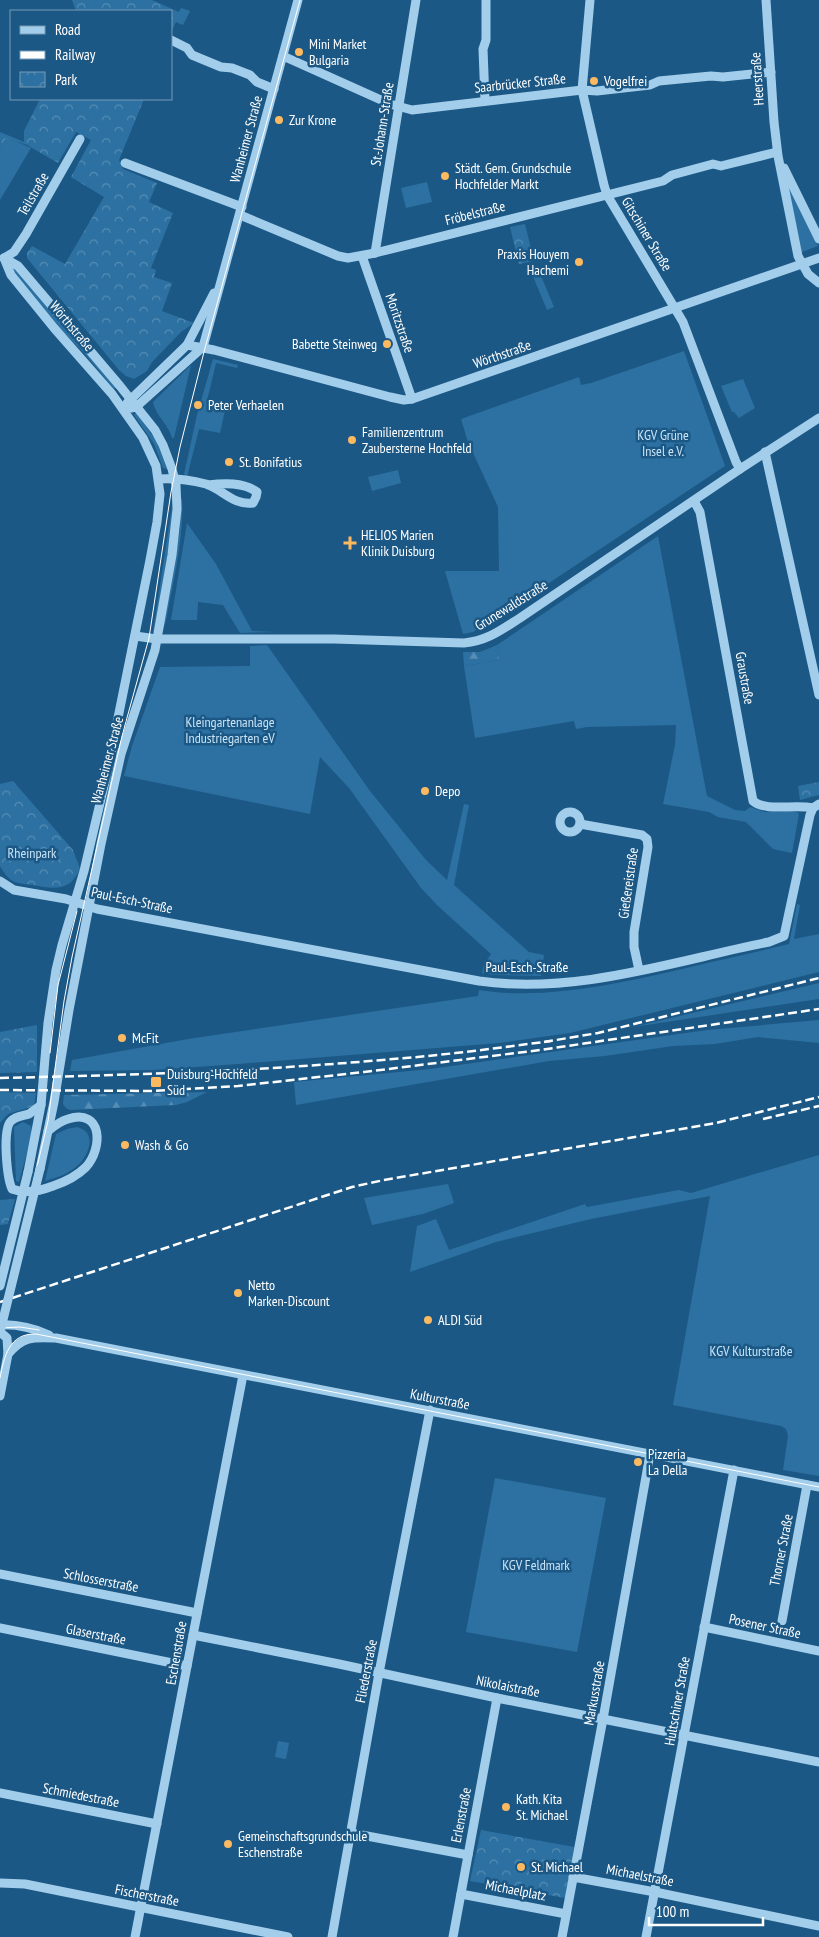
<svg xmlns="http://www.w3.org/2000/svg" width="819" height="1937" font-family="'PT Sans Narrow',sans-serif">
<style>
.green{fill:#2c71a2}
.forest{fill:url(#forest-firs)}
.park{fill:url(#park-crowns)}
.lines{fill:none;stroke-linecap:round;stroke-linejoin:round}
.minor-tunnel{stroke:#3e7197;stroke-width:9;stroke-dasharray:9 4.5;stroke-linecap:butt}
.minor{stroke:#a3ceeb;stroke-width:9}
.tram{stroke:#fff;stroke-width:1}
.rail{stroke:#fff;stroke-width:2.5;stroke-dasharray:9 4;stroke-linecap:butt}
.minor-bridge{stroke:#a3ceeb;stroke-width:9}
.poi-dot{fill:#fcb960;stroke:#1c5885;stroke-width:2}
.labels{text-anchor:middle;dominant-baseline:central;stroke-width:5;stroke-linejoin:round;paint-order:stroke}
.poi-label{font-size:14px;fill:#fff;stroke:#1c5885;text-anchor:start}
.street-label{font-size:14px;fill:#fff;stroke:#1c5885}
.park-label{font-size:14px;fill:#c8e4f8;stroke:#1c5885}
</style>
<defs>
<pattern id="forest-firs" width="22" height="20" patternUnits="userSpaceOnUse" patternTransform="scale(1.25)"><rect width="22" height="20" fill="#2c71a2"/><path d="M5 1l3.5 6h-7zM16 11l3.5 6h-7z" fill="#568db5"/></pattern>
<pattern id="park-crowns" width="20" height="18" patternUnits="userSpaceOnUse" patternTransform="scale(1.25)"><rect width="20" height="18" fill="#2c71a2"/><path d="M2 6a3 3 0 1 1 6 0M12 15a3 3 0 1 1 6 0" fill="none" stroke="#568db5"/></pattern>
</defs>
<rect width="100%" height="100%" fill="#1c5885"/>
<g class="green">
<path d="M6 137 31 148 0 200V150Z"/>
<path d="M427 182 432 202 406 208 401 188Z"/>
<path d="M788 187H790L818 246 802 252Z"/>
<path d="M13 268H14L116 387 114 389 84 353 59 328 15 275Z"/>
<path d="M539 271 554 307 547 310 532 274Z"/>
<path d="M684 351 725 466 495 619 473 632 463 634 445 571H499L498 507 468 442 461 419 579 377 581 385 591 383Z"/>
<path d="M213 359 238 365 237 368 216 363 207 401 226 406 220 433 199 429 187 477 184 474 197 415Z"/>
<path d="M191 365 174 438H172C169 425 155 415 153 402Z"/>
<path d="M743 379 755 408 739 418 734 412H732L721 386Z"/>
<path d="M136 412 157 442 167 469 163 468 154 444 136 418 134 415Z"/>
<path d="M398 470 401 483 372 491 368 477Z"/>
<path d="M181 499H182C184 540 173 581 166 621L163 629 180 529Z"/>
<path d="M172 506 171 535 154 632H153Z"/>
<path d="M187 523 216 564 252 631 275 632 240 633 223 605 198 602 197 620H171Z"/>
<path d="M658 536 707 796 735 810 745 811 750 807 765 812H797L799 814 792 853 773 849 746 822 718 817 709 812 663 804 675 745 676 725 587 727 576 729 574 721 475 738 464 666 499 660 497 645Z"/>
<path d="M267 645 370 791 426 860 447 880 464 804 469 805 454 885 529 952 544 955 541 976 494 975 482 973 484 964 491 954 438 906 421 888 349 788 320 757 310 814 124 776 132 746 160 667 250 666V646Z"/>
<path d="M797 904 800 905 794 939 819 934V972L570 1033 499 1043 225 1065 152 1070 70 1071 72 1060 188 1039 478 996 479 990C545 1001 627 982 691 967 724 959 757 952 789 944Z"/>
<path d="M819 983V999L633 1027Z"/>
<path d="M819 1020V1043L758 1037 715 1044 673 1046 605 1056 549 1061 296 1105 294 1082 430 1069 707 1030Z"/>
<path d="M23 1122 31 1126 32 1134 19 1182 16 1181 14 1127Z"/>
<path d="M77 1127C98 1132 89 1156 77 1166 68 1174 56 1178 45 1181L56 1134 67 1129Z"/>
<path d="M819 1155V1476L783 1470 788 1436 786 1429 781 1426 673 1405 710 1196 591 1219 496 1242 410 1272 417 1226 436 1219 449 1250 585 1204 587 1207 679 1190 691 1193Z"/>
<path d="M448 1184 454 1203 423 1214 372 1225 364 1198Z"/>
<path d="M495 1478 606 1498 577 1652 466 1632Z"/>
</g>
<g class="forest">
<path d="M497 645 499 660 464 666 463 652H480Z"/>
<path d="M207 1092 187 1102 176 1105 70 1110 66 1108 63 1104 64 1095Z"/>
</g>
<g class="park">
<path d="M72 0H152L179 12 181 8 190 11 183 25 176 22 171 32V11H76Z"/>
<path d="M40 99H144L119 160 123 169 157 183 149 202 173 213 151 268 156 270 154 277 172 283 162 311 194 323 181 332 152 362 147 371 134 379 126 376 119 370 27 258V253L32 246 65 264 104 197 71 177 91 140 76 132 58 163 27 145 6 138 0 150V132L24 142V131Z"/>
<path d="M525 224 534 261 519 264 510 227Z"/>
<path d="M13 781 73 850 80 869C70 892 53 889 33 885 25 884 16 884 10 879 6 876 3 871 0 866V784Z"/>
<path d="M819 782V795L800 800 798 786Z"/>
<path d="M37 1025V1072L0 1073V1032Z"/>
<path d="M0 1092 36 1093 34 1106 8 1114 0 1123Z"/>
<path d="M15 1199 8 1224 0 1225V1200Z"/>
<path d="M278 1741 289 1743 286 1759 275 1757Z"/>
<path d="M481 1830 574 1847 565 1898 470 1881Z"/>
</g>
<g class="lines">
<path class="minor-tunnel" d="M779 1634 782 1621"/>
<g class="minor">
<path d="M590 0 582 90 604 185 607 195 683 322 736 462 740 469"/>
<path d="M766 0 774 122 778 156 798 256 808 274 819 283"/>
<path d="M171 40 187 48 192 55 221 67 232 68 250 75 257 82 274 89"/>
<path d="M283 56 390 104 412 110 582 90 597 91 650 85 659 81 711 76 723 77 771 72"/>
<path d="M485 101 483 49 486 40V0"/>
<path d="M125 163 242 207"/>
<path d="M784 168 819 239"/>
<path d="M240 215 338 256 348 258 375 253 663 181 672 175 713 164 721 166 777 152"/>
<path d="M375 253 416 0"/>
<path d="M362 256 412 399"/>
<path d="M4 258 18 266 120 386 155 430 163 445 172 469 176 485 177 509 172 555 155 650 121 754 101 844 69 1010 54 1102 40 1169"/>
<path d="M4 258 11 275 54 328 112 394 143 438 156 466 160 494 157 522 150 560 105 782 84 871 62 945 56 970 48 1023 41 1105 28 1172"/>
<path d="M4 258 14 252 26 234 80 139"/>
<path d="M187 345 214 350 390 397 404 400 412 399 819 258"/>
<path d="M127 403 187 345 214 293"/>
<path d="M131 408 136 407 203 347 298 0"/>
<path d="M765 452 819 695"/>
<path d="M159 479C175 478 190 480 206 484 222 489 234 506 253 503L256 497 257 492C243 482 224 483 208 485"/>
<path d="M694 501 700 512 753 801C766 812 795 804 813 808"/>
<path d="M135 636 157 639H334L464 643C487 641 501 630 520 618L740 469 819 418"/>
<circle cx="570" cy="822" r="10"/>
<path d="M580 824 642 835 647 839 648 847 634 932V947L639 970"/>
<path d="M0 881 14 890 66 899 97 909 479 981C576 995 674 961 769 942L784 936 810 815 813 808 819 804"/>
<path d="M41 1105C37 1108 33 1111 29 1114 23 1116 16 1116 11 1121 2 1129 7 1178 12 1189 25 1194 40 1191 53 1186 65 1182 77 1176 86 1167 103 1148 103 1108 68 1119 61 1121 54 1126 48 1131"/>
<path d="M0 1325C18 1324 33 1328 49 1335"/>
<path d="M0 1332 7 1338 8 1354 0 1396"/>
<path d="M8 1354C23 1336 33 1337 56 1338L819 1487"/>
<path d="M0 1574 197 1613"/>
<path d="M782 1621 807 1485"/>
<path d="M704 1627 819 1651"/>
<path d="M0 1628 187 1666"/>
<path d="M193 1635 339 1664 497 1698 819 1762"/>
<path d="M0 1793 157 1824"/>
<path d="M351 1833 468 1855"/>
<path d="M573 1877 655 1892 819 1926"/>
<path d="M0 1883 25 1884 288 1937"/>
<path d="M461 1894 566 1914"/>
<path d="M135 1937 243 1375"/>
<path d="M332 1937 379 1673 430 1410"/>
<path d="M453 1937 497 1698"/>
<path d="M562 1937 603 1719 650 1454"/>
<path d="M646 1937 734 1470"/>
</g>
<g class="tram">
<path d="M50 1053 58 985 77 911"/>
<path d="M0 1319 48 1121 64 1001 72 957 122 736 149 638 171 492 180 447 205 348 300 0"/>
<path d="M0 1328 20 1327 39 1330"/>
<path d="M0 1378C4 1357 9 1333 36 1334L819 1487"/>
</g>
<g class="rail">
<path d="M544 1042 598 1033 819 978"/>
<path d="M0 1078C131 1075 262 1071 393 1059 446 1055 498 1048 551 1041"/>
<path d="M0 1090 153 1091 238 1086 364 1072 540 1050 819 1009"/>
<path d="M763 1119 819 1106"/>
<path d="M0 1302 352 1187 384 1180 716 1123 819 1097"/>
</g>
<g class="minor-bridge">
<path d="M0 1286 28 1172"/>
<path d="M0 1332 40 1169"/>
</g>
</g>
<g class="poi-dot">
<circle cx="299" cy="52" r="5"/>
<circle cx="594" cy="81" r="5"/>
<circle cx="279" cy="120" r="5"/>
<circle cx="445" cy="176" r="5"/>
<circle cx="579" cy="262" r="5"/>
<circle cx="387" cy="344" r="5"/>
<circle cx="198" cy="405" r="5"/>
<circle cx="352" cy="440" r="5"/>
<circle cx="229" cy="462" r="5"/>
<path d="M347.5 535.5h5v5h5v5h-5v5h-5v-5h-5v-5h5z"/>
<circle cx="425" cy="791" r="5"/>
<circle cx="122" cy="1038" r="5"/>
<rect x="150" y="1076" width="12" height="12" rx="2.5"/>
<circle cx="125" cy="1145" r="5"/>
<circle cx="238" cy="1293" r="5"/>
<circle cx="428" cy="1320" r="5"/>
<circle cx="638" cy="1462" r="5"/>
<circle cx="506" cy="1807" r="5"/>
<circle cx="228" cy="1844" r="5"/>
<circle cx="521" cy="1867" r="5"/>
</g>
<g class="labels">
<g class="poi-label">
<text x="309" y="44">Mini Market<tspan x="309" dy="16">Bulgaria</tspan></text>
<text x="604" y="81">Vogelfrei</text>
<text x="289" y="120">Zur Krone</text>
<text x="455" y="168">Städt. Gem. Grundschule<tspan x="455" dy="16">Hochfelder Markt</tspan></text>
<text x="569" y="254" text-anchor="end">Praxis Houyem<tspan x="569" dy="16">Hachemi</tspan></text>
<text x="377" y="344" text-anchor="end">Babette Steinweg</text>
<text x="208" y="405">Peter Verhaelen</text>
<text x="362" y="432">Familienzentrum<tspan x="362" dy="16">Zaubersterne Hochfeld</tspan></text>
<text x="239" y="462">St. Bonifatius</text>
<text x="361" y="535">HELIOS Marien<tspan x="361" dy="16">Klinik Duisburg</tspan></text>
<text x="435" y="791">Depo</text>
<text x="132" y="1038">McFit</text>
<text x="167" y="1074">Duisburg-Hochfeld<tspan x="167" dy="16">Süd</tspan></text>
<text x="135" y="1145">Wash &amp; Go</text>
<text x="248" y="1285">Netto<tspan x="248" dy="16">Marken-Discount</tspan></text>
<text x="438" y="1320">ALDI Süd</text>
<text x="648" y="1454">Pizzeria<tspan x="648" dy="16">La Della</tspan></text>
<text x="516" y="1799">Kath. Kita<tspan x="516" dy="16">St. Michael</tspan></text>
<text x="238" y="1836">Gemeinschaftsgrundschule<tspan x="238" dy="16">Eschenstraße</tspan></text>
<text x="531" y="1867">St. Michael</text>
</g>
<g class="street-label">
<text transform="translate(757 79) rotate(-94)">Heerstraße</text>
<text transform="translate(520 83) rotate(-6)">Saarbrücker Straße</text>
<text transform="translate(382 124) rotate(-81)">St.-Johann-Straße</text>
<text transform="translate(246 139) rotate(-75)">Wanheimer Straße</text>
<text transform="translate(33 194) rotate(-60)">Teilstraße</text>
<text transform="translate(475 213) rotate(-14)">Fröbelstraße</text>
<text transform="translate(647 234) rotate(59)">Gitschiner Straße</text>
<text transform="translate(400 323) rotate(71)">Moritzstraße</text>
<text transform="translate(72 326) rotate(50)">Wörthstraße</text>
<text transform="translate(502 354) rotate(-19)">Wörthstraße</text>
<text transform="translate(511 605) rotate(-32)">Grunewaldstraße</text>
<text transform="translate(745 678) rotate(80)">Graustraße</text>
<text transform="translate(107 760) rotate(-75)">Wanheimer Straße</text>
<text transform="translate(628 883) rotate(-82)">Gießereistraße</text>
<text transform="translate(132 900) rotate(12)">Paul-Esch-Straße</text>
<text x="527" y="967">Paul-Esch-Straße</text>
<text transform="translate(440 1399) rotate(11)">Kulturstraße</text>
<text transform="translate(781 1550) rotate(-79)">Thorner Straße</text>
<text transform="translate(101 1580) rotate(11)">Schlosserstraße</text>
<text transform="translate(765 1626) rotate(12)">Posener Straße</text>
<text transform="translate(96 1634) rotate(11)">Glaserstraße</text>
<text transform="translate(176 1653) rotate(-80)">Eschenstraße</text>
<text transform="translate(366 1671) rotate(-79)">Fliederstraße</text>
<text transform="translate(508 1686) rotate(11)">Nikolaistraße</text>
<text transform="translate(594 1693) rotate(-80)">Markusstraße</text>
<text transform="translate(677 1701) rotate(-80)">Hultschiner Straße</text>
<text transform="translate(81 1795) rotate(11)">Schmiedestraße</text>
<text transform="translate(461 1815) rotate(-79)">Erlenstraße</text>
<text transform="translate(640 1875) rotate(11)">Michaelstraße</text>
<text transform="translate(516 1890) rotate(11)">Michaelplatz</text>
<text transform="translate(147 1895) rotate(11)">Fischerstraße</text>
</g>
<g class="park-label">
<text x="663" y="435">KGV Grüne<tspan x="663" dy="16">Insel e.V.</tspan></text>
<text x="230" y="722">Kleingartenanlage<tspan x="230" dy="16">Industriegarten eV</tspan></text>
<text x="32" y="853">Rheinpark</text>
<text x="751" y="1351">KGV Kulturstraße</text>
<text x="536" y="1565">KGV Feldmark</text>
</g>
</g>
<rect x="10" y="10" width="162" height="90" fill="#1c5885" stroke="#779bb6"/>
<rect x="20" y="26" width="25" height="8" fill="#a3ceeb" stroke="#779bb6"/>
<text x="55" y="35" font-size="15" fill="#ffffff">Road</text>
<rect x="20" y="51" width="25" height="8" fill="#ffffff" stroke="#779bb6"/>
<text x="55" y="60" font-size="15" fill="#ffffff">Railway</text>
<rect x="20" y="72" width="25" height="15" fill="url(#park-crowns)" stroke="#779bb6"/>
<text x="55" y="85" font-size="15" fill="#ffffff">Park</text>
<path d="M649 1917v8h114v-8" fill="none" stroke="#ffffff" stroke-width="2.5"/>
<text x="656" y="1917" font-size="15" fill="#ffffff" stroke="#1c5885" stroke-width="4" paint-order="stroke">100 m</text>
</svg>
